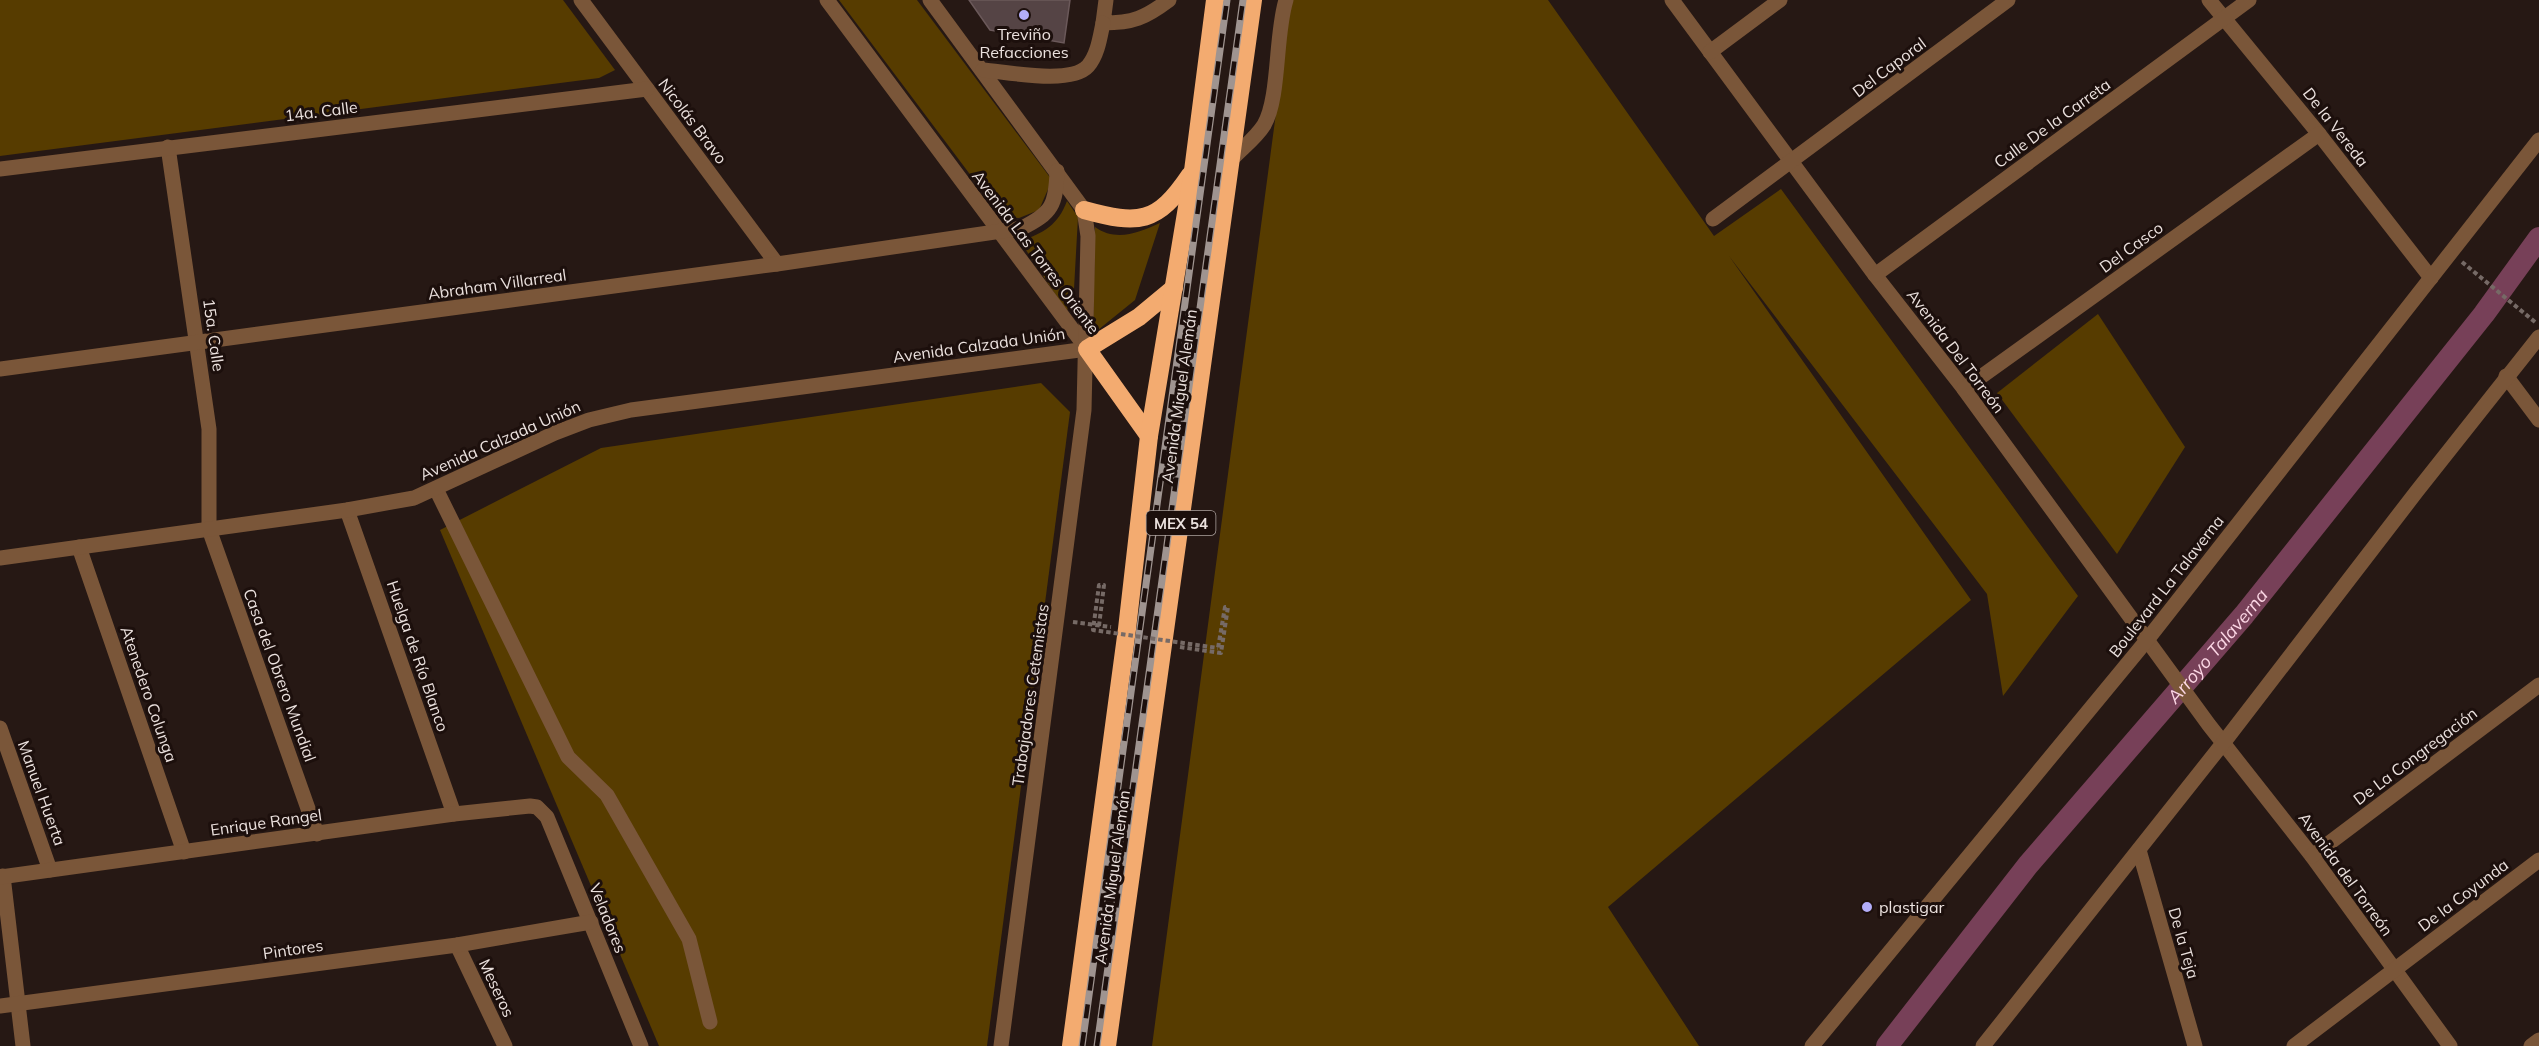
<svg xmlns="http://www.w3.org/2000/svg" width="2539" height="1046" font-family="Mulish,sans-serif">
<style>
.green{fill:#573c00}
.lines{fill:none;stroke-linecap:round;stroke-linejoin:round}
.canal{stroke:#774058;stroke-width:22}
.building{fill:#554445;stroke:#6b595a;stroke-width:1.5}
.path{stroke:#766a66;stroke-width:4;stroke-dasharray:4.5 3;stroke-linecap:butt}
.minor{stroke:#7a5639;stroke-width:15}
.highway{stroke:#f3ab70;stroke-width:18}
.rail-casing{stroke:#9f9490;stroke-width:7}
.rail{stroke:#1c0f0c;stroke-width:4.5;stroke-dasharray:14;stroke-linecap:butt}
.path-bridge{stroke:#766a66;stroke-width:4;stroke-dasharray:4.5 3;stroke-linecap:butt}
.poi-dot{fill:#b3adf9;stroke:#1c0f0c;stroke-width:2}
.labels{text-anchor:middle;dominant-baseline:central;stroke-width:6;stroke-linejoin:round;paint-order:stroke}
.shield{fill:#1c0f0c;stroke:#ada29f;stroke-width:1.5}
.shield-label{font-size:15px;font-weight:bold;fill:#ebe1de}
.poi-label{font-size:16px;fill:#ebe1de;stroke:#1c0f0c}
.street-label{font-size:16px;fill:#ebe1de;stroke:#1c0f0c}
.water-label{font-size:18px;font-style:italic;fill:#fcd7e5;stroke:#1c0f0c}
</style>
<rect width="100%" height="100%" fill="#261814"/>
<g class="green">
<path d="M0 0H563L615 70 599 78 0 156Z"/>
<path d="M839 0H917L1052 180 1039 210 1019 218 1002 217Z"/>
<path d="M1291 0H1548L1714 236 1781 189 2078 596 2003 696 1987 594 1729 256 1971 600 1608 907 1699 1046H1152Z"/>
<path d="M1067 201 1078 217 1073 307 1070 310 1065 309 1020 241C1044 233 1058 225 1067 201Z"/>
<path d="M1160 223 1135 300 1093 334 1095 227C1116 242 1138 233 1160 223Z"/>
<path d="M2098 314 2185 447 2117 554 1997 393Z"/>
<path d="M1041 383 1070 412 987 1046H659L440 530 601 448Z"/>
</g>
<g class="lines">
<path class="canal" id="s1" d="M1887 1046 2028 865 2244 615 2484 314 2539 238"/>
</g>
<path class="building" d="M969 0H1070L1064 43 990 30Z"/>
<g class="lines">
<g class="path">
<path d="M2462 262 2535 322"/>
<path d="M1073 622 1111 627"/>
<path d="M1180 647 1221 653 1228 607H1225L1218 648"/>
</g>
<g class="minor">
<path d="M581 0 777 264"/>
<path d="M827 0 1087 349"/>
<path d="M930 0 1084 210 1088 236 1084 410 1001 1046"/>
<path d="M1106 0 1103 23C1133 23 1145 18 1169 0"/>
<path d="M1672 0 1875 275 1964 389 2209 725 2312 856 2450 1046"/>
<path d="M2209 0 2319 134 2431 278"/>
<path d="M1710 52 1780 0"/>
<path d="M983 70C1008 72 1071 85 1088 66 1098 54 1100 37 1103 23"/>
<path d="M168 147 209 429V529L317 834"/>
<path d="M1231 160C1241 149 1256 138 1264 125 1280 97 1275 35 1286 0"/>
<path d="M0 169 647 89"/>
<path d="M1713 219 2008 0"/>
<path d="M1875 275 2249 0"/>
<path d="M0 369 777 264 1022 228C1052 213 1056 205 1057 171"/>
<path d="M2506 376 2539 420"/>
<path d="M1964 389 2319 134"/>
<path d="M436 489 568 757 607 795 689 939 710 1022"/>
<path d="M347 510 454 814"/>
<path d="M79 547 184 852"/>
<path d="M0 558 347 510 414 498 555 433 589 420 631 410 1087 349"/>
<path d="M0 728 50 870"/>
<path d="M2139 850 2195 1046"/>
<path d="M2312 856 2539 685"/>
<path d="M3 876 23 1046"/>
<path d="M0 877 454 814 530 806 537 807 547 817 641 1046"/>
<path d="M457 945 505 1046"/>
<path d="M0 1006 457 945 591 922"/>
<path d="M1812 1046 2147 640 2539 140"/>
<path d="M1983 1046 2224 742 2417 491 2539 337"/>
<path d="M2294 1046 2539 860"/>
<path d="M2531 1046 2539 1040"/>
</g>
<g class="highway">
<path d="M1084 210C1139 225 1157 224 1190 175"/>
<path d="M1149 436 1087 349 1139 317 1174 288"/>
<path d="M1071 1046 1127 629 1149 436 1193 171 1215 0"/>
<path d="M1107 1046 1253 0"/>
</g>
<g class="rail-casing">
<g id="rail">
<path d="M1082 1046 1227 0"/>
<path d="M1097 1046 1243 0"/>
</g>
</g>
<use href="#rail" class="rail"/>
<path class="path-bridge" d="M1099 626 1104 585H1099L1093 630 1218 648"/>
</g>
<g class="poi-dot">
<circle cx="1024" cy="15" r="6"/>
<circle cx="1867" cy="907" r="6"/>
</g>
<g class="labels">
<rect class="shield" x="1146.5" y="511" width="69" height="24" rx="4.5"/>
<g class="shield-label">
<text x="1181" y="523">MEX 54</text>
</g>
<g class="poi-label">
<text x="1024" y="34">Treviño<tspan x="1024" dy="18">Refacciones</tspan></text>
<text x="1879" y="907" text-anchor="start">plastigar</text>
</g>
<g class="street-label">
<text transform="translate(1889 67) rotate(-37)">Del Caporal</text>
<text transform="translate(321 111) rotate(-7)">14a. Calle</text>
<text transform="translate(693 121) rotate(53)">Nicolás Bravo</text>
<text transform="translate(2052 123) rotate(-36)">Calle De la Carreta</text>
<text transform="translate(2336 127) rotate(52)">De la Vereda</text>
<text transform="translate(2131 247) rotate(-36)">Del Casco</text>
<text transform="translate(1036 252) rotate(53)">Avenida Las Torres Oriente</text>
<text transform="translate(497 284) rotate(-8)">Abraham Villarreal</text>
<text transform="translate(214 335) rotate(82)">15a. Calle</text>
<text transform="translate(979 345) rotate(-8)">Avenida Calzada Unión</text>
<text transform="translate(1956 351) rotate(53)">Avenida Del Torreón</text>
<text transform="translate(1179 396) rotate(-82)">Avenida Miguel Alemán</text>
<text transform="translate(500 440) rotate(-24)">Avenida Calzada Unión</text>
<text transform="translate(2166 586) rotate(-52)">Boulevard La Talaverna</text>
<text transform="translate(418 656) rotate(71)">Huelga de Río Blanco</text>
<text transform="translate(280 675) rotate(70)">Casa del Obrero Mundial</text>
<text transform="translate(149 694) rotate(71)">Atenedero Colunga</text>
<text transform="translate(1030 695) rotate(-82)">Trabajadores Cetemistas</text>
<text transform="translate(2415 756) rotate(-37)">De La Congregación</text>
<text transform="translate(42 793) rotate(70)">Manuel Huerta</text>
<text transform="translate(266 822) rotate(-8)">Enrique Rangel</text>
<text transform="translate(2346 874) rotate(54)">Avenida del Torreón</text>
<text transform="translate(1112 877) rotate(-82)">Avenida Miguel Alemán</text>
<text transform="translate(2463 895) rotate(-37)">De la Coyunda</text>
<text transform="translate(608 918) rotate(68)">Veladores</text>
<text transform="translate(2184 943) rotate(74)">De la Teja</text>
<text transform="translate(293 949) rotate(-8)">Pintores</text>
<text transform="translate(497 988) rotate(65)">Meseros</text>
</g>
<g class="water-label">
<text stroke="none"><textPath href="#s1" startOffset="519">Arroyo Talaverna</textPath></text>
</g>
</g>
</svg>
